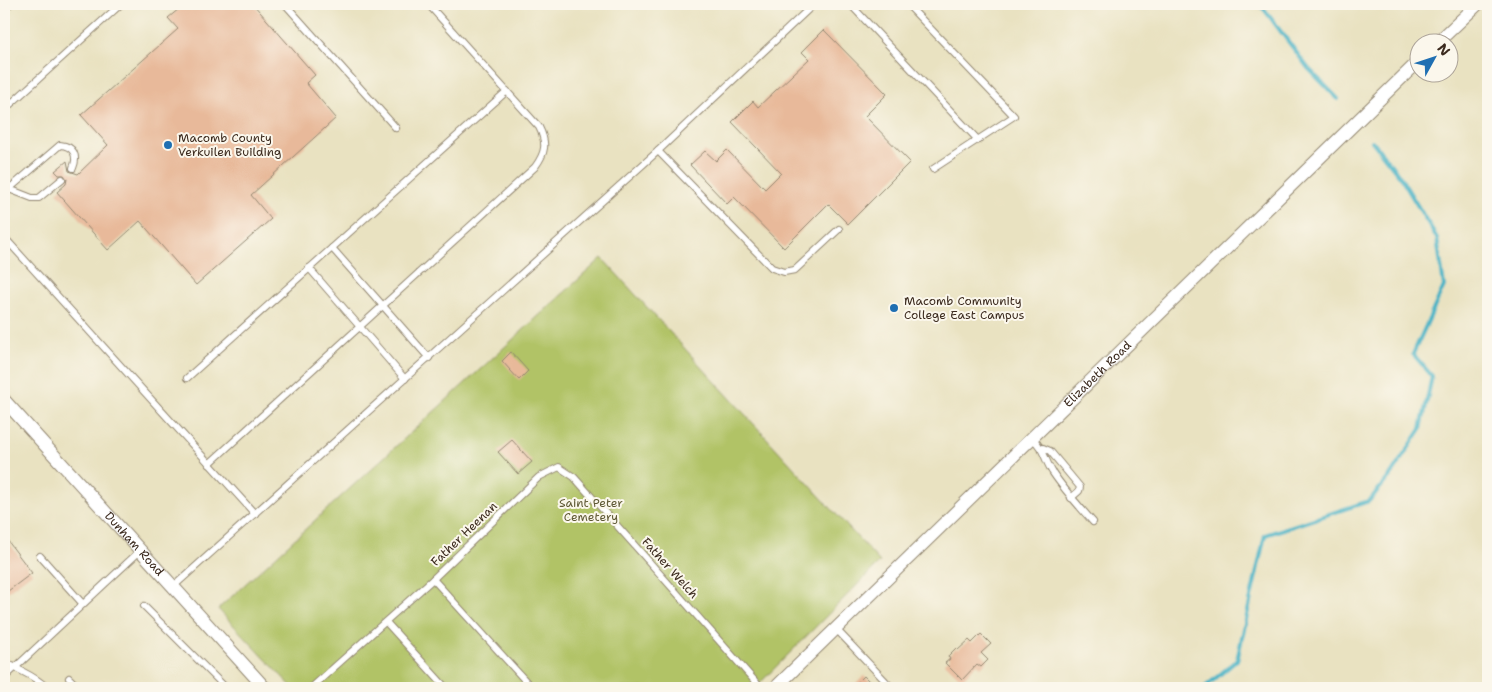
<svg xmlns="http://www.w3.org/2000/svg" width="1492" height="692" font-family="'Shantell Sans',sans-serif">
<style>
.green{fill:#b1c366;stroke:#767642}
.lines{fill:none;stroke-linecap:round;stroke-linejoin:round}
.stream{stroke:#47b2c5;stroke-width:4}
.building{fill:#e8b99a}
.lane-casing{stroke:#928670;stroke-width:8}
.street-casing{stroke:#928670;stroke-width:14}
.lane{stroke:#fff;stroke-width:6}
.street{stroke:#fff;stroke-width:12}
.poi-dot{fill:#1f6fb2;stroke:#fbf7ec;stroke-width:2}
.labels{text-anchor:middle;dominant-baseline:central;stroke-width:4;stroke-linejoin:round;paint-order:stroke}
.poi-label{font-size:12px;fill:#3b2a1e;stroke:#fbf7ec;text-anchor:start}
.street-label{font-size:12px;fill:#3b2a1e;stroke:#fbf7ec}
.park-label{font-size:12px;fill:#5e5834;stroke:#fbf7ec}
</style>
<rect width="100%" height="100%" fill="#fbf7ec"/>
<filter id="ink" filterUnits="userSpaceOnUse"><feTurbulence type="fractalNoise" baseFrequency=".02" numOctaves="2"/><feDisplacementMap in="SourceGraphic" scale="10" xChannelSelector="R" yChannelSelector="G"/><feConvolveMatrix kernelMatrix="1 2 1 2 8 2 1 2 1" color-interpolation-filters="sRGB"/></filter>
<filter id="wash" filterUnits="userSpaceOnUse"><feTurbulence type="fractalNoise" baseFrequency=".0096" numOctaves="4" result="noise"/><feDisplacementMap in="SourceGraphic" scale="20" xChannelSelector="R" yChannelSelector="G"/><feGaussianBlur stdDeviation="1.12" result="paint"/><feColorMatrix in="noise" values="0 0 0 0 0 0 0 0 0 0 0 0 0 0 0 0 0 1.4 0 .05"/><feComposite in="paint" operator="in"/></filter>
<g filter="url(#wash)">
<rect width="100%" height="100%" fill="#e9e2c1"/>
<path class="green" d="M602 258 880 562 755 688H293L218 609Z"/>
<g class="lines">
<g class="stream">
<path d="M1257 4 1264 9 1308 68 1338 99"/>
<path d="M1204 688 1237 660 1265 535 1369 501 1390 476 1421 429 1432 376 1413 354 1444 286 1437 238 1399 175 1372 141"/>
</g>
</g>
<g id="blocks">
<g class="building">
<path d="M185 4H253L315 75 306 83 336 118 251 195 271 219 196 285 140 221 108 250 57 192 66 184 67 179 64 175H59L55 171 67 161 69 171 78 174 108 145 81 115 178 29 168 18Z"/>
<path d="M824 30 887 94 865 116 910 162 848 224 828 204 784 248 734 197 727 204 690 165 705 151 716 161 727 150 765 189 781 173 732 122 753 101 758 107 809 59 802 52Z"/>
<path d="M511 352 528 371 519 380 502 361Z"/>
<path d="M512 440 532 462 518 474 498 452Z"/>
<path d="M4 536 32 573 4 594Z"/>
<path d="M981 634 991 644 981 653 988 660 981 667 977 664 962 680 945 663 950 659 948 656 956 648 958 650 969 640 972 643Z"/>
<path d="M864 676 876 688H852Z"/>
</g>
</g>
</g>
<g filter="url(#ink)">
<use href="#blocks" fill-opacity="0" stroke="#928670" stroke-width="1"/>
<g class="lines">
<g class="lane-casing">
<g id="lane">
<path d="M285 4 396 128"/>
<path d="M850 4 978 140"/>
<path d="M907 4 1014 116 933 169"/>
<path d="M4 9 10 4"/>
<path d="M4 110 121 4"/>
<path d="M658 151 772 268 784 272 795 270 839 229"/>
<path d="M62 179 39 198H32L9 189 60 145C74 146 78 156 73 168"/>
<path d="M4 237 255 514"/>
<path d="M332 248 429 358"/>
<path d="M309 268 405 379"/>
<path d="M187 378 507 91"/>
<path d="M1032 438C1045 450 1044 459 1053 473 1065 491 1079 506 1093 522"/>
<path d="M1043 448 1050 451 1080 487 1079 491 1071 498"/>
<path d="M209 464 535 167C546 152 547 143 539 127L428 4"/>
<path d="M40 556 82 603"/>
<path d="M433 579 532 688"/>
<path d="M174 586 658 151 814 4"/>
<path d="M144 606 226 688"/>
<path d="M386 622 446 688"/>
<path d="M836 629 892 688"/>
<path d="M4 661C18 671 35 675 47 688"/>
<path d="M4 678 141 550"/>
<path d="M69 678 79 688"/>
<path d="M311 688 433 579 539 477 559 467 574 477 761 688"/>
</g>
</g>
<g class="street-casing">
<g id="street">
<path d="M1438 42 1478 4"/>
<path id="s1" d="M4 400 265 688"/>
<path id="s2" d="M775 688 1420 60"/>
</g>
</g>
<use href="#lane" class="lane"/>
<use href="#street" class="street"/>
</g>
</g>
<g class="poi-dot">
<circle cx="168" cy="145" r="5"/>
<circle cx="894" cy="308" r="5"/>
</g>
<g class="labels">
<g class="poi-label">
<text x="178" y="138">Macomb County<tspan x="178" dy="14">Verkuilen Building</tspan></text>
<text x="904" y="301">Macomb Community<tspan x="904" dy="14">College East Campus</tspan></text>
</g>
<g class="street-label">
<text stroke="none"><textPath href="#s2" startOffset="450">Elizabeth Road</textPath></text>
<text transform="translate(464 534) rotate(-44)">Father Heenan</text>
<text stroke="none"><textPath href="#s1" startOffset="194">Dunham Road</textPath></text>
<text transform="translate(670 568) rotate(48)">Father Welch</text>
</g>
<g class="park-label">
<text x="591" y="503">Saint Peter<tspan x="591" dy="14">Cemetery</tspan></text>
</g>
</g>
<rect width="1492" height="692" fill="none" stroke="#fbf7ec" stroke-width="20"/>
<g transform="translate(1434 58) rotate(50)"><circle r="24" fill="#fbf7ec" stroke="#aea59a"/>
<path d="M0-4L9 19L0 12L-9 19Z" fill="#1f6fb2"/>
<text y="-8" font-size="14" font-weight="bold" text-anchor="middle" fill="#3b2a1e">N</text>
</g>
</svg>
